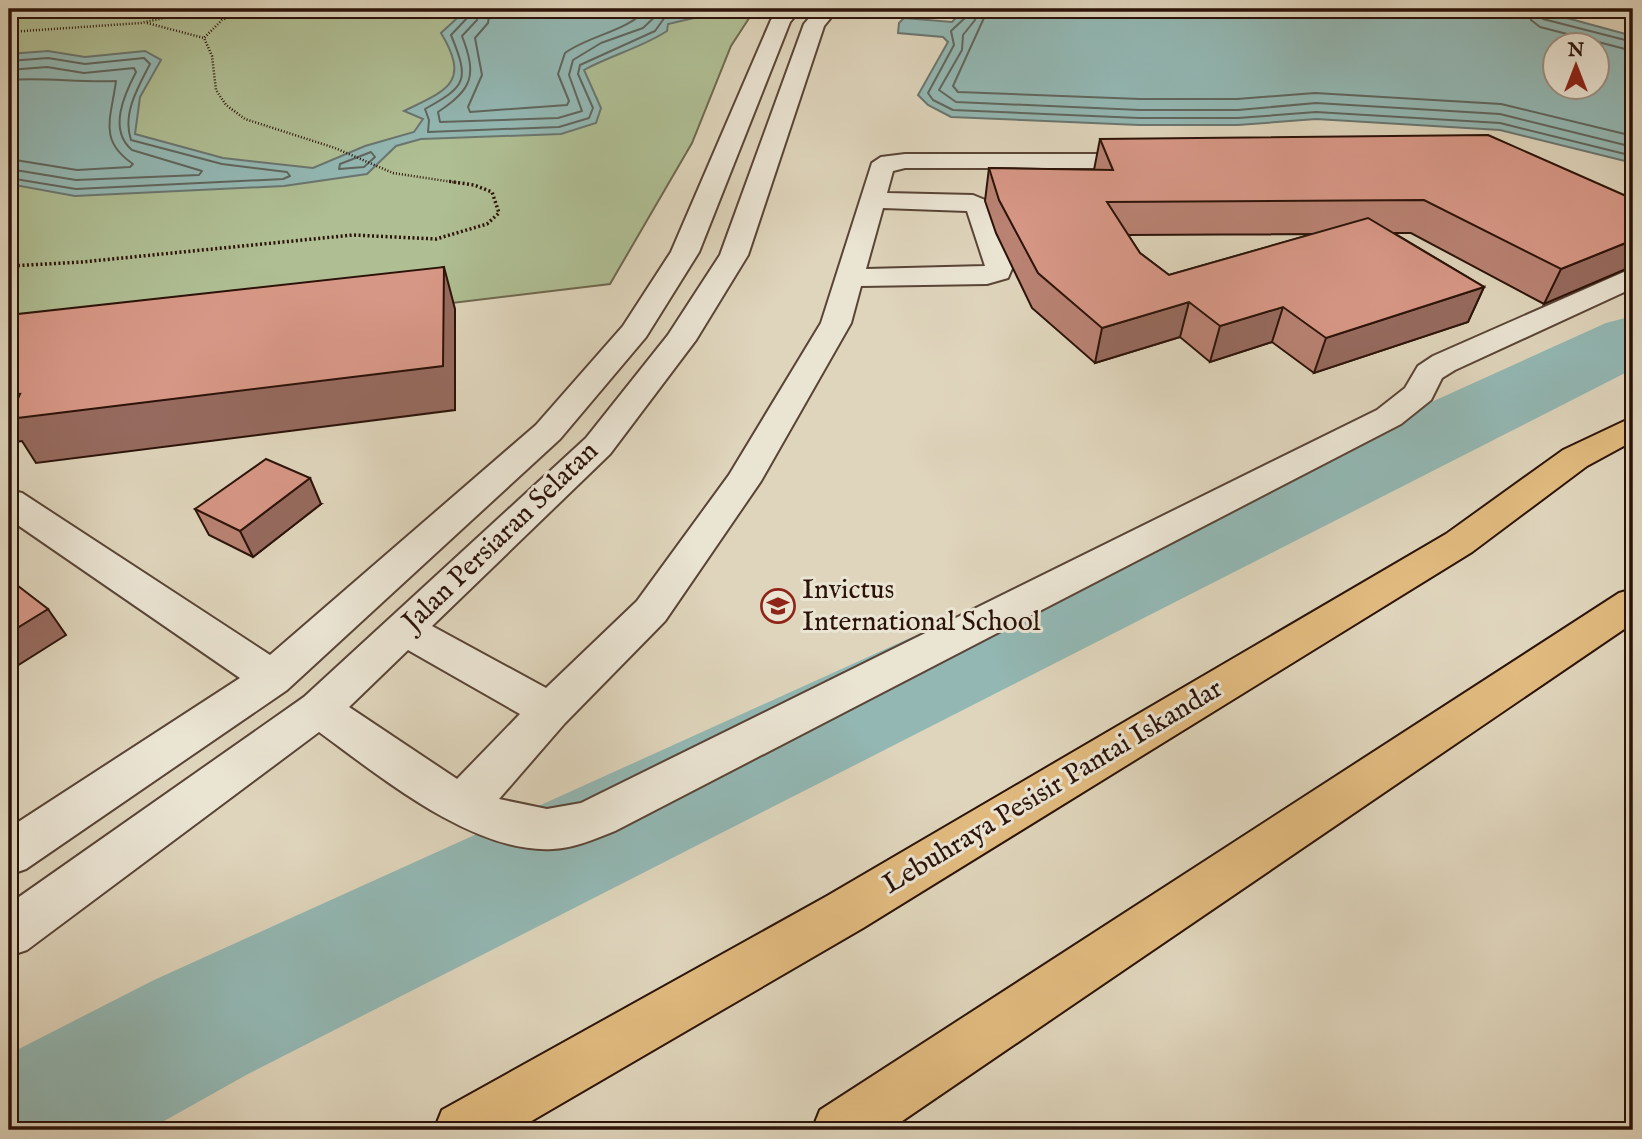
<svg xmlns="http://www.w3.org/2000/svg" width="1642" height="1139" font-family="'IM FELL English',serif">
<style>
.green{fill:#afbe93;stroke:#6e684e;stroke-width:2}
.water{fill:#93b8b4;stroke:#6a7670;stroke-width:2;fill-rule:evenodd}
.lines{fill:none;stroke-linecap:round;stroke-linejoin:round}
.shore{stroke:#60665e;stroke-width:2}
.river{fill:#93b8b4;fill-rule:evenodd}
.minor-casing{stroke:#594436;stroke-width:4}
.highway-casing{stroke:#2c1309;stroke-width:4}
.path-far1{stroke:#2c1309;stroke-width:2.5;stroke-dasharray:1 2;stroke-linecap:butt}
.path{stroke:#2c1309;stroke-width:3.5;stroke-dasharray:2 2.5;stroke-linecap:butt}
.minor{fill:#eae4d3;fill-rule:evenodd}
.highway{fill:#e0ba7e;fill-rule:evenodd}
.wall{fill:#b98273;stroke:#2c1309;stroke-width:2;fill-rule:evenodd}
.shaded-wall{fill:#966a5e;stroke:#2c1309;stroke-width:2}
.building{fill:#d79786;stroke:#2c1309;stroke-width:2}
.labels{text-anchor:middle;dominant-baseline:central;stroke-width:6;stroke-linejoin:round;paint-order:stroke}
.street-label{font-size:28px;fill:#2c1309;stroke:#eae4d3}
.poi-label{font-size:28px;fill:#2c1309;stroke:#eae4d3;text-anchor:start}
</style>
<rect width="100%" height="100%" fill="#dfd5bc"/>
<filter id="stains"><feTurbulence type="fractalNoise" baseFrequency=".00286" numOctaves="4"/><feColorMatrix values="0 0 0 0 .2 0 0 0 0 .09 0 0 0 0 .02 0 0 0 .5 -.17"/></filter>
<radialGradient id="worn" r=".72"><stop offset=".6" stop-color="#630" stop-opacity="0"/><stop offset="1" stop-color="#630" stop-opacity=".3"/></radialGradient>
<path class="green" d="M9 9H755L731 46 692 143 610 284 9 356Z"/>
<g class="water">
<path d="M467 9H703L698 17 668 24 667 31C641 48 611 55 584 70L601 108 596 123 561 134 421 139 396 146 367 174 284 186 75 196 9 184V54L48 51 85 57 145 51 161 60 140 97 135 134 223 158 313 168 365 146 414 132 423 119 404 111C447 90 471 83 441 33Z"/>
<path d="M964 9H1534L1633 36V163L1500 130 1316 119 1238 125H1139L951 117 928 105 918 95 948 42 943 37 898 33 899 23 904 18 952 22ZM1554 46H1596V88H1554Z"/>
</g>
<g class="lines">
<g class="shore">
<path d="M471 9 469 16 451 35C470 81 466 86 425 109L429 120 428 132 559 127 589 118 593 108 578 74 580 65 655 31 665 17 694 9"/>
<path d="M480 9 477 20 462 36C477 75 473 89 438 112L440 122 558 118 582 111 569 75 573 60 601 43 643 28 663 9"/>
<path d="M490 9 488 23 475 38 482 75 468 107 470 112 567 105 569 101 558 74 565 53C590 35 626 32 647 9"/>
<path d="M969 9 967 16 951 31 954 45 928 93 933 100 953 110 1139 118H1238L1316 112 1500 123 1633 156"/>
<path d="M978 9 975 20 963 35 962 50 939 90 956 102 1140 110H1238L1316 103 1500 114 1633 147"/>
<path d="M988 9 953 86 958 92 1140 99H1237L1315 93 1501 104 1633 136"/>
<path d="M1529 9 1531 20 1540 27 1633 51"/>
<path d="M1538 9 1543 19 1633 42"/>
<path d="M9 61 48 58 85 64 144 58 150 64C138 87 122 114 131 140L222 164 287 172 290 176 283 179 76 189 9 178"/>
<path d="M9 70 47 67 84 73 134 68 136 72C124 95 108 130 132 150L202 171 199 175 76 180 9 169"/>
<path d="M9 80C45 77 80 83 116 81 111 119 98 140 133 164L130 167 77 170 9 159"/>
<path d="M371 152 375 157 364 167 339 169 340 164Z"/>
</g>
<path class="river" d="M1633 316V369L248 1074 148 1130H9V1054L154 980 1606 323Z"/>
<g class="minor-casing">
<g id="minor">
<path d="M780 9H801L790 22 699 252 646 337 560 439 287 690 26 869 9 875V828L240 678 9 519V490L22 493 270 655 536 425 623 326 671 252 771 20Z"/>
<path d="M817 9H838L824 26 748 255 696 340 610 454 432 626 546 688 637 601 729 475 821 323 872 163 881 157 905 154H1146L1155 156 1158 161 1155 166 1146 168H905L893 171 887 193 973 195 990 202 1013 266 1008 278 987 284 861 286 851 323 761 481 665 621 565 723 499 799 547 809 581 803 1377 410 1405 388 1418 366 1433 356 1633 268V288L1455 370 1442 378 1431 400 1401 424 615 831C595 839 574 848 553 849 474 854 381 777 319 732L27 950 9 956V904L304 697 586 438 668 335 720 255 804 24ZM883 208 967 211 985 266 866 269ZM408 650 520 714 457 779 349 707Z"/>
</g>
</g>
<g class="highway-casing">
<g id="highway">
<path d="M1633 417V441L1587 466 1472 552 863 928 516 1130H434L442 1110 827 896 1446 534 1563 450Z"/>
<path d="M1633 589V623L889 1130H812L820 1110 1619 593Z"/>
</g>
</g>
<g class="path-far1">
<path d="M247 9 222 20 204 38 212 56 216 90 226 105 245 119 335 148 393 173 459 183"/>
<path d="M147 23 204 38"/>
<path d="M9 32 141 23 205 9"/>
</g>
<path class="path" d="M9 266 82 262 353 235 436 239 487 224 499 213 492 192 474 185 447 181"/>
<use href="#minor" class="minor"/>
<use href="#highway" class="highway"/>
</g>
<g class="wall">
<path d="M1100 139 1633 199 1544 304 1411 233H1394L1484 287 1468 322 1314 373 1272 342 1210 362 1180 337 1095 363 1032 308 996 233 985 201 989 168 1094 170ZM1313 234 1169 275 1140 253 1128 235Z"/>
<path d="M321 504 253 557 209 535 195 509Z"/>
</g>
<g class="shaded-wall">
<path d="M1633 240V266L1544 304 1561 269Z"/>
<path d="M444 267 455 309V410L36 463 22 441 9 443V395Z"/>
<path d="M1484 287 1468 322 1314 373 1326 338Z"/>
<path d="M1189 302 1180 337 1095 363 1102 328Z"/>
<path d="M1283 307 1272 342 1210 362 1220 326Z"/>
<path d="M310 478 321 504 253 557 240 531Z"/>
<path d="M48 609 66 635 9 671V633Z"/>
</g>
<g class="building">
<path d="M1488 135 1633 199V240L1561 269 1424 200 1107 202 1140 253 1169 275 1368 218 1484 287 1326 338 1283 307 1220 326 1189 302 1102 328 1038 273 999 200 989 168 1113 170 1100 139Z"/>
<path d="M444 267 443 366 9 419 20 394 9 395V315Z"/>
<path d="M266 459 310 478 240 531 195 509Z"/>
<path d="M9 579 48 609 9 633Z"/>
</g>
<defs>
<g id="school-ring" transform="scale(1.75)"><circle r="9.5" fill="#eae4d3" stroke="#8f2418" stroke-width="1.5"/><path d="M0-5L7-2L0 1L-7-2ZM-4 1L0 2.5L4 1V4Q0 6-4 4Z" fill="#8f2418"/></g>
</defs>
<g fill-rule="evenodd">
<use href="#school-ring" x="778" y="606"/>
</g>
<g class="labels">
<g class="street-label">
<text transform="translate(501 537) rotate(-44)">Jalan Persiaran Selatan</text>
<text transform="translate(1053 787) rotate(-31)">Lebuhraya Pesisir Pantai Iskandar</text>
</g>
<g class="poi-label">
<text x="802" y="590">Invictus<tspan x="802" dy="32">International School</tspan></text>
</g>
</g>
<rect width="1642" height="1139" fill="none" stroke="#dfd5bc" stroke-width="35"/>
<rect x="10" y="10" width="1621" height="1118" fill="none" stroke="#2c1309" stroke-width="3.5"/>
<rect x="18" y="18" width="1607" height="1104" fill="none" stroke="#2c1309" stroke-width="2"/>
<g transform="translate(1576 66)"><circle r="33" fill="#eae4d3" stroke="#9e9082" stroke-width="2"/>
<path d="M0-5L12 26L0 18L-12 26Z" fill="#8f2418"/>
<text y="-10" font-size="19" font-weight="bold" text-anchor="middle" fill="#2c1309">N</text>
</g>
<rect width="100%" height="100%" filter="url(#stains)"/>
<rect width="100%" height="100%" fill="url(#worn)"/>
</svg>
